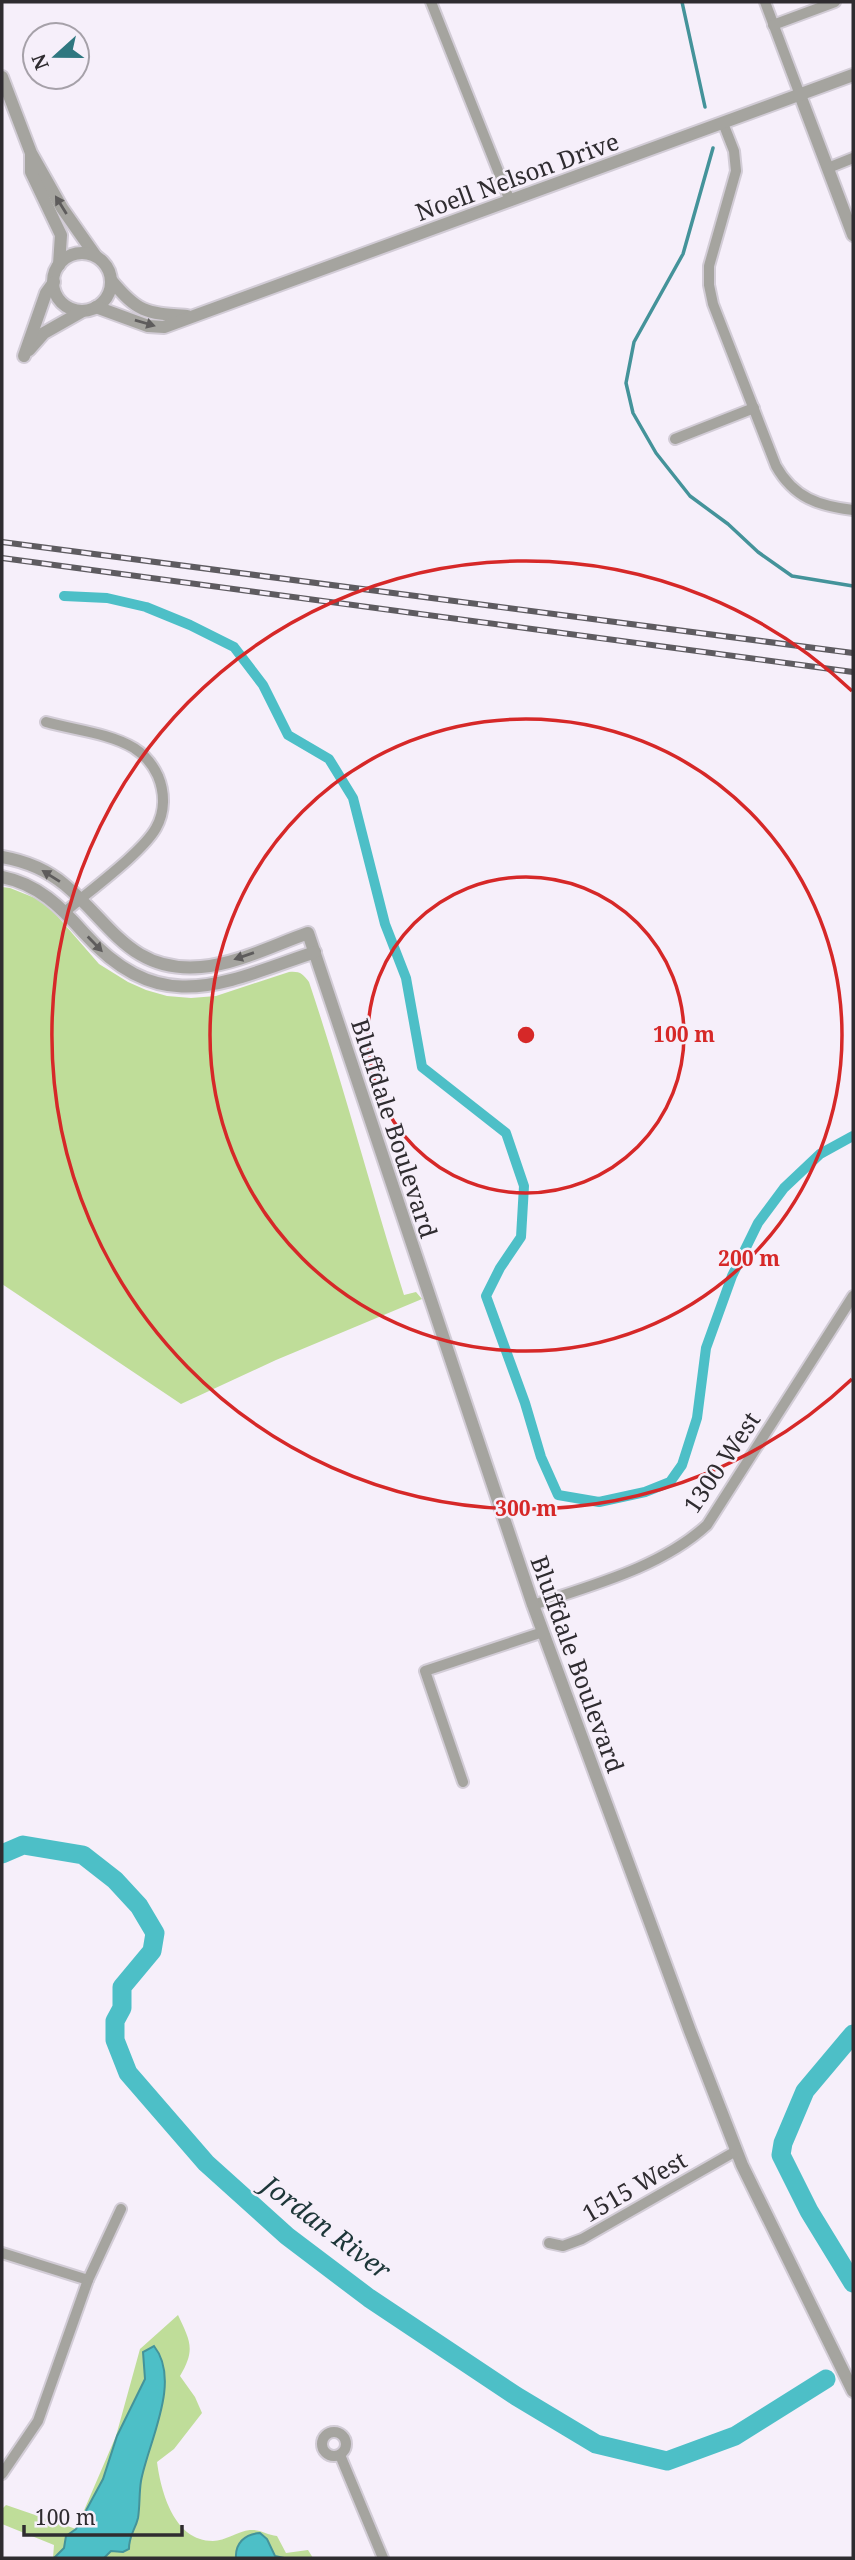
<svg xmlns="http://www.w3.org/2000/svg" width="855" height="2560" font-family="'Noto Serif',serif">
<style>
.green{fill:#bfdd99}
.water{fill:#4dbfc7;stroke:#44939a;stroke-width:2}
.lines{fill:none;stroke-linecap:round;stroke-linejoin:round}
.stream{stroke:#44939a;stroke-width:3.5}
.canal{stroke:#4dbfc7;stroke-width:10}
.river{stroke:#4dbfc7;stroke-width:19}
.minor-casing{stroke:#d2ccd6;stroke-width:14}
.tertiary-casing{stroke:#d2ccd6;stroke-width:16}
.minor{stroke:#a5a49f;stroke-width:10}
.tertiary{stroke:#a5a49f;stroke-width:12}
.rail-casing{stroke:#5e5b60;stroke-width:6}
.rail{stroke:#f6effa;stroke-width:3.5;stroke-dasharray:10;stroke-linecap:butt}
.oneway{fill:#5e5c5c}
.ring{fill:none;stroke:#d62828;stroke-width:3.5}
.labels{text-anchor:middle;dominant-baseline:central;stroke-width:5;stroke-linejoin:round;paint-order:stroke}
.street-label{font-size:24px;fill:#2f2c30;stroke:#f6effa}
.water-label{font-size:26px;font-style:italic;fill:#1d3638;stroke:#f6effa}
.centre{fill:#d62828;stroke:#f6effa;stroke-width:3.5}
.ring-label{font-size:21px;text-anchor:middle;font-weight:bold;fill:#d62828;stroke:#f6effa;stroke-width:5;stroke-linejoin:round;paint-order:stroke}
</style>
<rect width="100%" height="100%" fill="#f6effa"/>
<g class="green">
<path d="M2 887 10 888 45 902 99 964 128 982 146 990 167 996 191 998 216 996 289 972C300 971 303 974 309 982 344 1086 371 1191 404 1295L416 1292 422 1299 276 1360 181 1404 2 1284Z"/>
<path d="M178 2315C190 2341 196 2349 180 2376L195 2397 202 2413 174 2449 157 2462C161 2492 174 2541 213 2541 225 2541 238 2531 250 2530 260 2529 267 2535 277 2536L286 2553 308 2550 313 2558H53L54 2545 2 2524V2509L6 2505 76 2529 116 2436 140 2349Z"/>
</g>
<g class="water">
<path d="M154 2346C182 2381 148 2443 141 2481 139 2493 140 2506 138 2518 135 2531 129 2534 129 2549L123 2552 111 2551 104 2558H54L64 2548 66 2536 76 2529 103 2479 117 2436 145 2379 143 2352Z"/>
<path d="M260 2533 267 2539 275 2556 284 2558H236C235 2543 245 2534 260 2533Z"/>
</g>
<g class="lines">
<g class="stream">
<path d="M682 2 705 107"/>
<path d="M713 148 683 254 634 342 626 383 633 413 656 453 690 496 728 524 758 552 792 576 853 586"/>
</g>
<path class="canal" d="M64 596 107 598 146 607 190 625 234 647 263 685 288 735 329 759 353 798 385 924 406 978 422 1067 506 1133 524 1186 521 1237 500 1268 486 1296 525 1403 541 1457 558 1495 599 1502 645 1492 670 1482 682 1465 697 1418 706 1348 732 1276 758 1223 784 1188 820 1154 853 1136"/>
<g class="river">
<path d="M2 1854 23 1845 83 1855 115 1880 139 1906 155 1933 152 1951 122 1987V2008L115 2021V2040L128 2073 206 2163 287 2236 369 2298 516 2396 596 2444 667 2461 735 2436 826 2379"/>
<path d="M853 2034 805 2091 783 2143 781 2155 809 2211 853 2283"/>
</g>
<g class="minor-casing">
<g id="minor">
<path d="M431 2 510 201"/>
<path d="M765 2 800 95"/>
<path d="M773 25 835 2"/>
<path d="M723 123 734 151 736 171 709 266V285L713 304 776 466C794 498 819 506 853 510"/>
<path d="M828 168 853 158"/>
<path d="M675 439 754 408"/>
<path d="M46 722C74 730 109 733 134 748 145 755 153 765 158 776 165 793 165 812 156 828 142 853 89 891 65 912"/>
<path d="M533 1605C592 1585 660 1568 707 1525L853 1296"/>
<path d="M463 1782 425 1671 543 1632"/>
<path d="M549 2243 563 2246 582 2239 736 2151"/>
<path d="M2 2253 88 2280"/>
<circle cx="334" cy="2444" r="12"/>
<path d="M340 2455 383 2558"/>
<path d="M2 2474 38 2421 88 2280 121 2209"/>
</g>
</g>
<g class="tertiary-casing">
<g id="tertiary">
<path d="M2 77 31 153 62 208 95 255"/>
<path d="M800 95 853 235"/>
<path d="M31 154V172L61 235 59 265"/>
<circle cx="82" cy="282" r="29"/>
<path d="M111 280C138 313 146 313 187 316"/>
<path d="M96 307 148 326 164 327 853 75"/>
<path d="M29 350 44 333 81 312"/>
<path d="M24 356 46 293 54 282"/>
<path d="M2 857C25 861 46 869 65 885 111 923 130 973 201 967 237 964 274 945 308 933L533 1605 690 2031 742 2165 853 2391"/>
<path d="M2 877C38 884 61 907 84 933 161 1019 223 983 315 952"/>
</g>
</g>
<use href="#minor" class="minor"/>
<use href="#tertiary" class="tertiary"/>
<g class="rail-casing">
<g id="rail">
<path d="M2 542 853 653"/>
<path d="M2 558 853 672"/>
</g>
</g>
<use href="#rail" class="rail"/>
</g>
<defs><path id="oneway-solid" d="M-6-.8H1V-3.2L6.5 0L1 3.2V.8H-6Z" transform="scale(1.75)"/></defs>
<g class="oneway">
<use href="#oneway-solid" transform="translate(61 205) rotate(-122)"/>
<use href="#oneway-solid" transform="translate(145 323) rotate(16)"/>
<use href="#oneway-solid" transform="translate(51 876) rotate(-148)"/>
<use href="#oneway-solid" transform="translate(95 944) rotate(46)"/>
<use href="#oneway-solid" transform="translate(244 956) rotate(161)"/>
</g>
<g class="ring">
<circle cx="526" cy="1035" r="158"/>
<circle cx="526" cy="1035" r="316"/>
<path d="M852 1379A474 474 0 1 1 852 691"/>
</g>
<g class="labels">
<g class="street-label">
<text transform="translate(517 176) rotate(-20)">Noell Nelson Drive</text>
<text transform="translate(395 1128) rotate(72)">Bluffdale Boulevard</text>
<text transform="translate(721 1462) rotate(-56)">1300 West</text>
<text transform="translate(578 1664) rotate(70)">Bluffdale Boulevard</text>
<text transform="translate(634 2186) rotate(-30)">1515 West</text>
</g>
<g class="water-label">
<text transform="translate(327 2227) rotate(37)">Jordan River</text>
</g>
</g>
<circle cx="526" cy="1035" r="10" class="centre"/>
<g class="ring-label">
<text x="684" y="1042">100 m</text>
<text x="749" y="1266">200 m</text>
<text x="526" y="1516">300 m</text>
</g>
<rect width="855" height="2560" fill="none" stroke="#2f2c30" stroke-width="7"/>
<g transform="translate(56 56) rotate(249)"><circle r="33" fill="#f6effa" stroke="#a6a1a9" stroke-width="2"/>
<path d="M0-5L12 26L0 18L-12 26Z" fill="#2f7780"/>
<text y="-10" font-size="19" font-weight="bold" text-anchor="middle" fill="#2f2c30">N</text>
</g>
<path d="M24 2525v10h158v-10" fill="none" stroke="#2f2c30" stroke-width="3.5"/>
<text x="35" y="2525" font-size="21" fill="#2f2c30" stroke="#f6effa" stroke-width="5" paint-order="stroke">100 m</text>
</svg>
